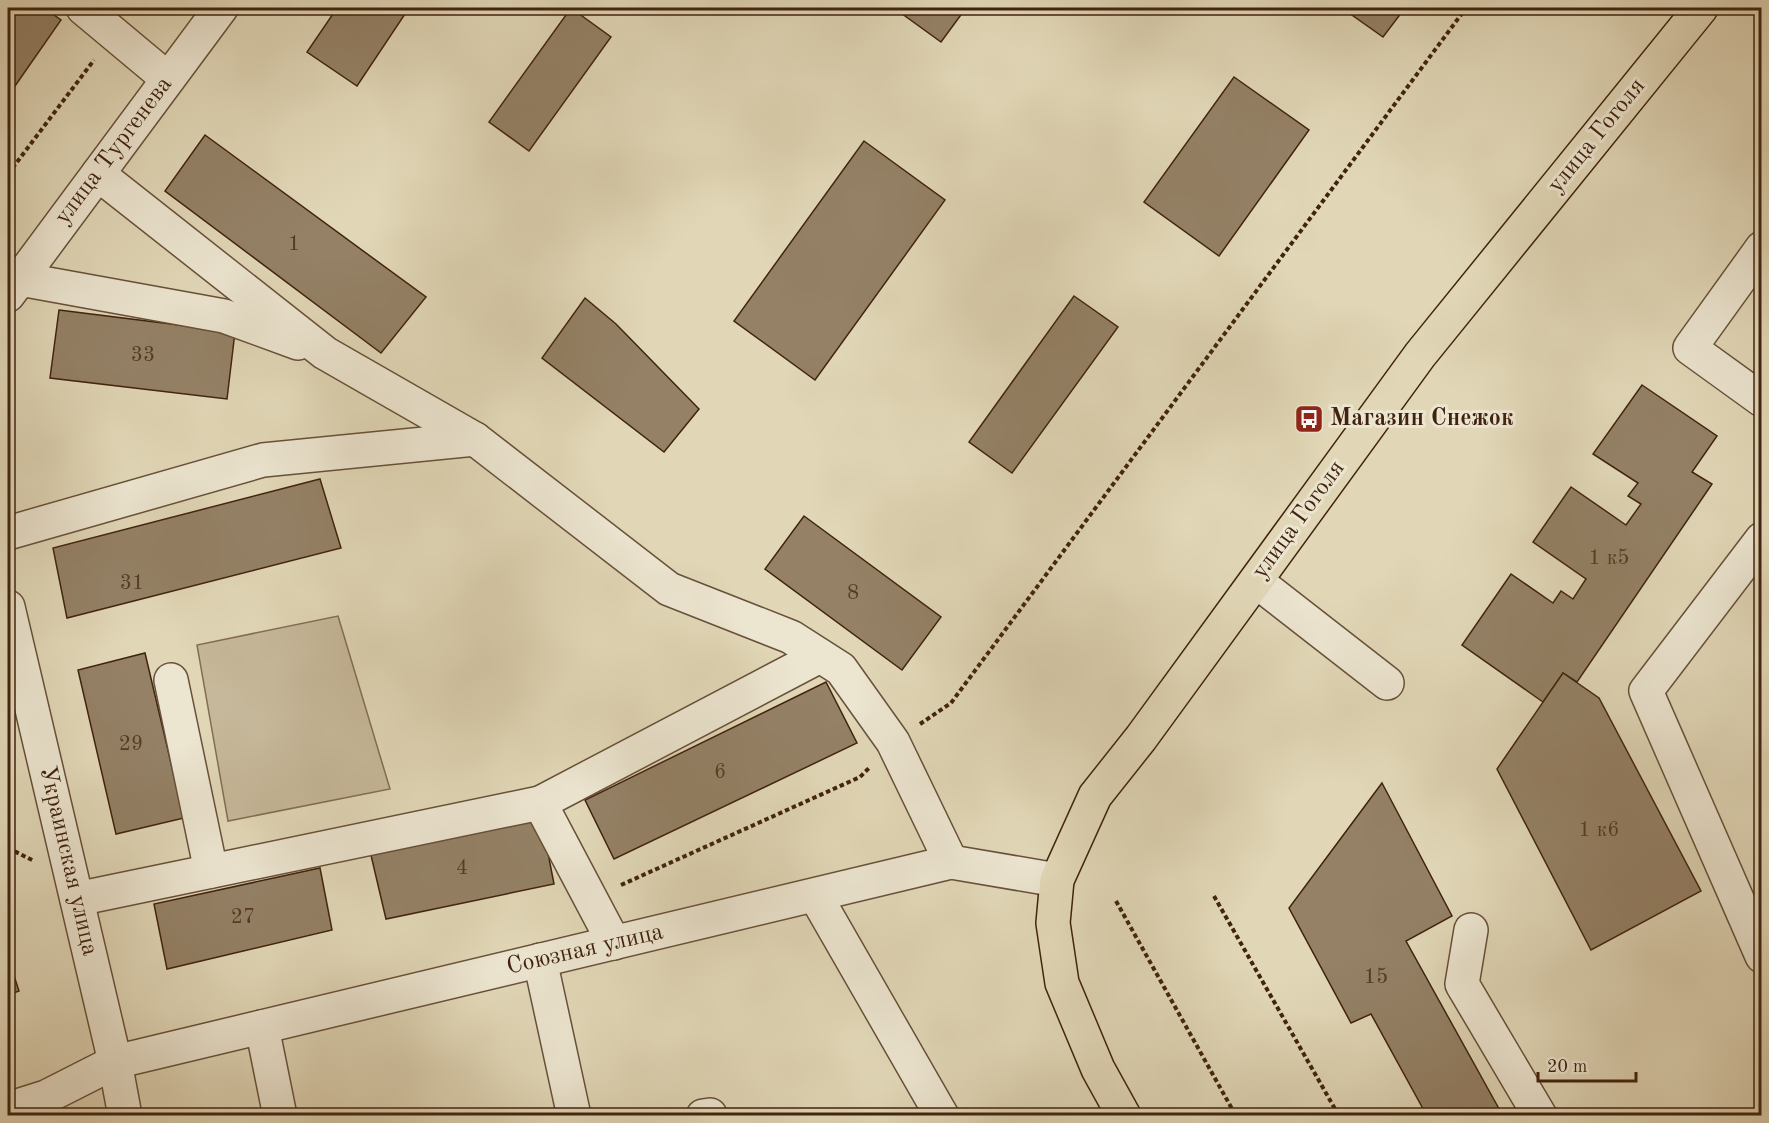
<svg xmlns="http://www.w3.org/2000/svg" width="1769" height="1123" font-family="'Old Standard TT',serif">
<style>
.green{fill:#c6b89a;stroke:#836e54;stroke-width:1.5}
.building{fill:#948166;stroke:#40230f;stroke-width:1.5}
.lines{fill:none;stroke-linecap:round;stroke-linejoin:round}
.minor-casing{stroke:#685039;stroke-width:36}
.major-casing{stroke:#40230f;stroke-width:36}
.path{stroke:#40230f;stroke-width:4;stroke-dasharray:4.5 3;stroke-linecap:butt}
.minor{stroke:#ece5d0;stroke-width:33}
.major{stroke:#e1d7b7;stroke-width:33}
.labels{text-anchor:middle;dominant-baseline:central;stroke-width:6;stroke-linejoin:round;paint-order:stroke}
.number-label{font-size:21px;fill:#553a25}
.street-label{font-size:24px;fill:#40230f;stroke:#ece5d0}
.poi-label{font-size:24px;font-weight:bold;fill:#40230f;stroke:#ece5d0;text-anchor:start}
</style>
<rect width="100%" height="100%" fill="#e1d7b7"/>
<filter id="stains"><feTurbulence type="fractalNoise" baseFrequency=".00333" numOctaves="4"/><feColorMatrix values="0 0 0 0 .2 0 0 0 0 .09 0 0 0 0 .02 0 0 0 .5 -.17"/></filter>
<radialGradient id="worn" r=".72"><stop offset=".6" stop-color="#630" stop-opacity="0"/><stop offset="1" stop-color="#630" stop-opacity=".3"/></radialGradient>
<path class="green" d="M338 616 390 789 228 821 197 645Z"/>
<g class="building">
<path d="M8 8H44L61 20 8 96Z"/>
<path d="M337 8H409L357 86 307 52Z"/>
<path d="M571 8 611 37 529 151 489 122Z"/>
<path d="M894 8H966L941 42Z"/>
<path d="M1342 8H1405L1383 37Z"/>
<path d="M1234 77 1309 130 1219 256 1144 202Z"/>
<path d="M205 135 426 297 381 353 165 191Z"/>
<path d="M864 141 945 200 815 380 734 321Z"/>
<path d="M1074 296 1118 327 1012 473 969 442Z"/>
<path d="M585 298 616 324 699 409 664 452 542 358Z"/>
<path d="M59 310 235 332 227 399 50 378Z"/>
<path d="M1642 385 1717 436 1692 472 1712 484 1577 682 1563 673 1543 702 1462 645 1511 574 1553 603 1561 591 1573 599 1586 579 1533 542 1571 487 1626 525 1641 504 1628 496 1638 483 1593 454Z"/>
<path d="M320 479 341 548 67 618 53 548Z"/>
<path d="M804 516 941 617 902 670 765 569Z"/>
<path d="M145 653 184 818 116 834 78 670Z"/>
<path d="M1563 673 1599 698 1701 891 1591 950 1497 769Z"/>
<path d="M826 682 857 743 614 859 585 800Z"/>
<path d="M1382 783 1452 916 1406 941 1503 1116H1427L1371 1014 1351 1023 1289 908Z"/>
<path d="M541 817 554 884 386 919 370 851Z"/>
<path d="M320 868 332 930 167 969 154 904Z"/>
<path d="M8 957 19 991 8 995Z"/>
</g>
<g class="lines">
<g class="minor-casing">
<g id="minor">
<path d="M83 8 168 79"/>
<path d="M98 174 325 353 475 439 669 589 791 637 841 669 893 742 951 862"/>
<path d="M1762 248 1690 348 1762 400"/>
<path d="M20 279 224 316 298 343"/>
<path d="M8 295 221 8"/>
<path d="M8 533 263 460 475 439"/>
<path d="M1762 539 1646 691 1762 956"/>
<path d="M1256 581 1387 683"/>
<path d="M8 607 115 1062 125 1116"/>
<path d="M171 680 211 871"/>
<path d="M540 803 614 943"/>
<path d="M815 895 942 1116"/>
<path d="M77 899 540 803 820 656"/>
<path d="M1471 930 1462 984 1540 1116"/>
<path d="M540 960 574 1116"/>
<path d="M262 1027 280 1116"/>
<path d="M8 1109 46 1097 115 1062 951 862 1057 880"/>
<path d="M703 1116 710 1115"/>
</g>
</g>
<g class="major-casing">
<path id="major" d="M1124 1116 1098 1069 1062 983 1053 923 1057 880 1095 796 1141 738 1420 355 1701 8"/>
</g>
<g class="path">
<path d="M8 174 94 60"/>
<path d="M920 724 951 703 1466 8"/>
<path d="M8 848 34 861"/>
<path d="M621 885 860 777 869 768"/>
<path d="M1214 896 1339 1116"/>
<path d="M1116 901 1236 1116"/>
</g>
<use href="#minor" class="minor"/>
<use href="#major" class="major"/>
</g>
<defs>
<g id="bus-square" transform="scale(1.5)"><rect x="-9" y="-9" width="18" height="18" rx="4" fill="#8f2418" stroke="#ece5d0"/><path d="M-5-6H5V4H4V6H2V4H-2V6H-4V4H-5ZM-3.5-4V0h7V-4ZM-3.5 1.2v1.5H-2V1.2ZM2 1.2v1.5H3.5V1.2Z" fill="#fff"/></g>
</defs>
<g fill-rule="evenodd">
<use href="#bus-square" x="1309" y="419"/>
</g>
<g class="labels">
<g class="number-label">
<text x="294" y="244">1</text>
<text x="143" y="355">33</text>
<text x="1609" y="558">1 к5</text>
<text x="132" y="583">31</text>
<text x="853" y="593">8</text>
<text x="131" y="744">29</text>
<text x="720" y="772">6</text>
<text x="1599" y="830">1 к6</text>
<text x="462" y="868">4</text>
<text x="243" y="917">27</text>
<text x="1376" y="977">15</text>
</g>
<g class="street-label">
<text transform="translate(1597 136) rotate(-51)">улица Гоголя</text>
<text transform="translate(114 151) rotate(-53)">улица Тургенева</text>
<text transform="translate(1299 520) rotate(-54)">улица Гоголя</text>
<text transform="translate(68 861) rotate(77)">Украинская улица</text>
<text transform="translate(585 950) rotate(-13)">Союзная улица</text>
</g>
<g class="poi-label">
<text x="1330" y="419">Магазин Снежок</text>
</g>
</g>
<rect width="1769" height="1123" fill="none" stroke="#e1d7b7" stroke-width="30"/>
<rect x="9" y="9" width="1751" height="1105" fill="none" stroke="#40230f" stroke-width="3"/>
<rect x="15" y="15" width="1739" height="1093" fill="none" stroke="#40230f" stroke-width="1.5"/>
<path d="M1538 1072v9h98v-9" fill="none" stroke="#40230f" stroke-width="3"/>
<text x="1547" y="1072" font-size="18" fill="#40230f" stroke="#ece5d0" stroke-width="4.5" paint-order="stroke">20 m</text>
<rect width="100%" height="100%" filter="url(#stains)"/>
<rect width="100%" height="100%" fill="url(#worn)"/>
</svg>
